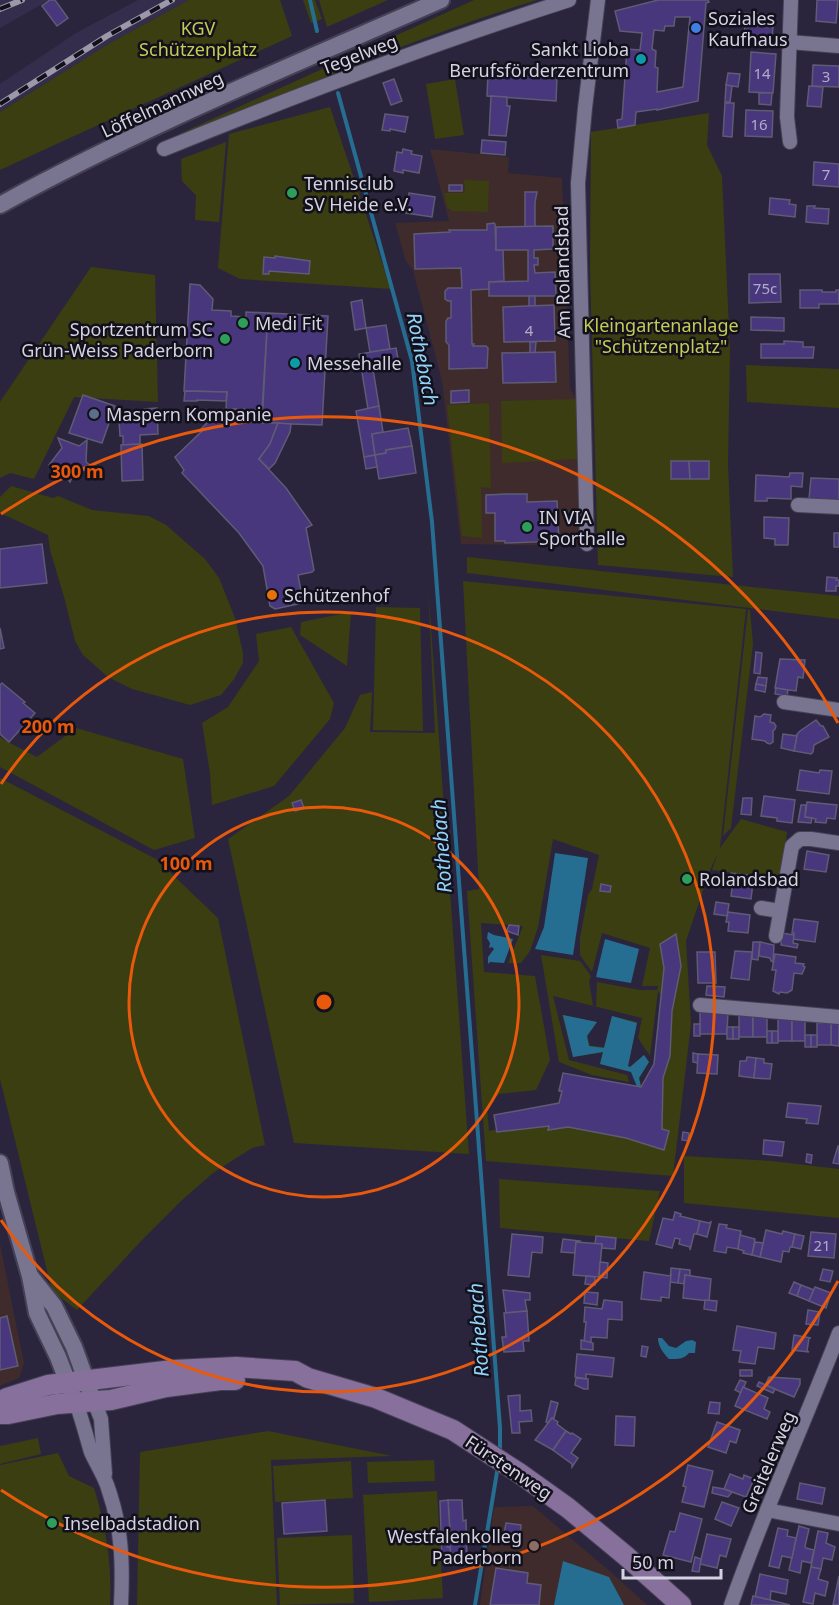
<svg xmlns="http://www.w3.org/2000/svg" width="839" height="1605" font-family="'Noto Sans',sans-serif">
<style>
.built{fill:#342e4c}
.education{fill:#3f2b2b}
.green{fill:#3b3e10;fill-rule:evenodd}
.water{fill:#266d92}
.lines{fill:none;stroke-linecap:round;stroke-linejoin:round}
.stream{stroke:#266d92;stroke-width:4}
.building{fill:#48377c;stroke:#5f5b75;stroke-width:1.5;fill-rule:evenodd}
.minor-casing{stroke:#454155;stroke-width:16}
.tertiary-casing{stroke:#454155;stroke-width:20}
.secondary-casing{stroke:#454155;stroke-width:22}
.minor{stroke:#797591;stroke-width:14}
.tertiary{stroke:#797591;stroke-width:16}
.secondary{stroke:#88709c;stroke-width:20}
.rail-casing{stroke:#9b98aa;stroke-width:6}
.rail{stroke:#12101b;stroke-width:4;stroke-dasharray:11;stroke-linecap:butt}
.ring{fill:none;stroke:#e8590c;stroke-width:3}
.shop-dot{fill:#3f7fe0;stroke:#12101b;stroke-width:2}
.culture-dot{fill:#0f9aa8;stroke:#12101b;stroke-width:2}
.leisure-dot{fill:#2e9e5b;stroke:#12101b;stroke-width:2}
.service-dot{fill:#5c6f8a;stroke:#12101b;stroke-width:2}
.food-dot{fill:#e8710a;stroke:#12101b;stroke-width:2}
.education-dot{fill:#8d6e63;stroke:#12101b;stroke-width:2}
.labels{text-anchor:middle;dominant-baseline:central;stroke-width:5;stroke-linejoin:round;paint-order:stroke}
.number-label{font-size:15px;fill:#b2acc8}
.poi-label{font-size:18px;fill:#d5d3e2;stroke:#12101b;text-anchor:start}
.park-label{font-size:18px;fill:#c5cc54;stroke:#12101b}
.street-label{font-size:18px;fill:#d5d3e2;stroke:#12101b}
.water-label{font-size:20px;font-style:italic;fill:#92d3fa;stroke:#12101b}
.centre{fill:#e8590c;stroke:#12101b;stroke-width:3}
.ring-label{font-size:18px;text-anchor:middle;font-weight:bold;fill:#e8590c;stroke:#12101b;stroke-width:5;stroke-linejoin:round;paint-order:stroke}
</style>
<rect width="100%" height="100%" fill="#2a253d"/>
<g class="built">
<path d="M0 0H49L0 28Z"/>
<path d="M138 0H189L110 43 0 112V84L76 33Z"/>
</g>
<g class="education">
<path d="M430 149 509 157 508 173 562 178 570 389 577 399 581 546 461 544 442 381 413 270 406 261 395 223 449 221Z"/>
<path d="M0 1244 24 1363 19 1378 0 1386Z"/>
<path d="M533 1506 612 1573 647 1605H480L494 1507Z"/>
</g>
<g class="green">
<path d="M189 0H280L292 36 0 170V112L110 43Z"/>
<path d="M303 0H315L322 19 311 23Z"/>
<path d="M319 0H388L327 27Z"/>
<path d="M474 0H537C414 37 297 89 179 138V134Z"/>
<path d="M455 79 464 135 435 139 426 84Z"/>
<path d="M330 107 391 289 240 279 218 268 229 134Z"/>
<path d="M709 113 707 145 722 176 730 350 728 464 733 577 598 565 590 271 591 132Z"/>
<path d="M226 142 219 222 195 220 196 195 182 181 181 159Z"/>
<path d="M464 180 489 181 488 212 452 211 447 207 444 193H465Z"/>
<path d="M91 267 155 275 158 402 74 397 34 479 10 473 0 478V402Z"/>
<path d="M746 365 839 369V408L747 402Z"/>
<path d="M577 399V459L502 463 501 401Z"/>
<path d="M489 403 491 488 481 487 482 538 462 536 447 405Z"/>
<path d="M11 486 53 498 58 496 92 510 149 516 166 525 205 559 219 578 235 618 243 653V663L234 679 221 695 190 705 132 689 108 677 83 655 75 641 64 597 50 550 48 535 0 513V497Z"/>
<path d="M467 557 839 596V619L467 573Z"/>
<path d="M463 581 746 609 720 848 741 819 787 832 781 879 712 870 718 853 710 870 686 941 691 1024 673 1176 486 1161 467 891 479 889ZM553 839 599 855 592 889 588 895 580 938V955L592 972 602 933 650 948 642 986H658L657 990H640L597 982 596 1007 593 1006 589 981 591 976 580 961 541 955 559 1062 592 1075 629 1082 627 1075 569 1060 553 996 642 1018 638 1038 650 1056 658 991 664 1001 655 1092 643 1090 639 1078 649 1062 644 1055 630 1067 628 1066 637 1022 612 1016 604 1047 590 1046 587 1036 597 1022 562 1015 573 1057 603 1052 600 1064 632 1072 638 1089 578 1080 579 1075 563 1073 558 1091H562L559 1103 498 1129 489 1131 487 1107 499 1094 536 1090 550 1060 535 976 484 972 481 923 523 926 508 963H521L530 951 538 927Z"/>
<path d="M428 586 469 1154 294 1143 228 839 289 796 345 728 360 695 372 692 370 732 435 733Z"/>
<path d="M376 607 420 608 423 731 373 730Z"/>
<path d="M748 609 750 610 753 644 731 828 723 836Z"/>
<path d="M351 612 347 666 300 635 301 622Z"/>
<path d="M291 627 334 703 330 719 274 786 212 805 210 773 202 723 228 707 259 661 256 634Z"/>
<path d="M76 728 183 759 195 838 154 850 0 767V737L6 741 37 757Z"/>
<path d="M0 778 156 859 218 918 265 1145 252 1148 213 1173 181 1201 143 1239 77 1310 52 1291 0 1079Z"/>
<path d="M684 1156 772 1161 839 1169V1218L684 1203Z"/>
<path d="M499 1179 660 1191 649 1241 500 1228Z"/>
<path d="M268 1431 392 1456 271 1460 277 1605H137L140 1452Z"/>
<path d="M38 1438 41 1454 0 1464V1446Z"/>
<path d="M58 1453 69 1476 94 1488C106 1527 112 1564 110 1605H0V1465Z"/>
<path d="M434 1460 435 1481 368 1483 367 1462Z"/>
<path d="M351 1461 353 1498 275 1502 273 1466Z"/>
<path d="M437 1491 443 1598 369 1602 363 1495Z"/>
<path d="M352 1535 354 1603 280 1605 277 1538Z"/>
</g>
<g class="water">
<path d="M555 853 588 858 573 955 535 949 544 927Z"/>
<path d="M488 932 494 935 513 939 504 963 490 962 488 964V957L494 949 492 947 489 948 490 943 487 938Z"/>
<path d="M605 939 639 949 631 983 596 977Z"/>
<path d="M563 1015 597 1022 587 1036 589 1046 604 1048 612 1016 637 1023 628 1066 630 1067 644 1055 649 1062 639 1078 641 1087 640 1094 631 1072 600 1064 603 1052 573 1057Z"/>
<path d="M658 1338H662L669 1346 676 1348 686 1341 692 1340 696 1342 695 1353H689C683 1360 677 1359 669 1359 663 1353 658 1346 658 1338Z"/>
<path d="M563 1561 609 1577 624 1605H554Z"/>
</g>
<g class="lines">
<g class="stream">
<path d="M310 0 317 31"/>
<path d="M338 93 412 361 432 522 500 1428V1452"/>
<path d="M475 1605 498 1466"/>
</g>
</g>
<g class="building">
<path d="M50 0H55L68 18 57 26 42 6Z"/>
<path d="M658 0H708L709 2 706 3 698 101 657 110V109L636 112 635 125 618 128 617 120 622 119 627 49 640 50 642 33 620 31 615 11ZM675 17H690L683 87 657 92 658 68 655 67 656 51 652 49 654 30 664 31 665 26H674Z"/>
<path d="M817 0H838L836 23 816 21Z"/>
<path d="M745 13 774 15 773 27 745 25Z"/>
<path d="M745 25 773 27 772 39 744 37Z"/>
<path d="M751 52 776 54 773 93 749 92Z"/>
<path d="M813 65 839 66V87L812 86Z"/>
<path d="M488 73 557 78 556 101 487 96Z"/>
<path d="M728 73 740 74 738 87 726 85Z"/>
<path d="M394 79 402 101 391 105 383 83Z"/>
<path d="M726 85 732 86 730 102H725Z"/>
<path d="M809 86 823 87 821 107 807 106Z"/>
<path d="M759 93H772L771 105 759 104Z"/>
<path d="M491 96 507 97V106H510L506 136 489 135Z"/>
<path d="M725 103H734L732 137 723 136Z"/>
<path d="M746 110 773 111 772 137 745 136Z"/>
<path d="M385 114 408 117 405 132 390 129V131L382 130Z"/>
<path d="M482 140 506 142 505 155 481 153Z"/>
<path d="M403 149 412 151 411 154 422 156 419 173 403 170V173L394 171 397 152 402 153Z"/>
<path d="M814 162 839 164V187L813 185Z"/>
<rect x="449" y="185" width="13" height="6"/>
<path d="M525 192H537L535 202V227H525Z"/>
<path d="M409 193 435 197 432 217 406 213Z"/>
<path d="M770 198 790 200 789 204 796 205 795 217 769 214Z"/>
<path d="M807 206H815L814 208 829 209 828 224 806 222Z"/>
<path d="M494 223 495 224 496 250H503L504 281 489 282V289L471 290 472 344H474L473 346H486L488 348 487 368 449 369V345L446 342V321L448 318H451V301H448L445 299V291L448 288H462L461 268 415 269 414 234 450 232 449 230H487V224Z"/>
<path d="M553 226V249L534 250V258H538V265H534L535 273 555 272 556 296H489V282L528 281V250H496V227Z"/>
<path d="M275 256 310 261 309 274 269 271V274H263L264 257 275 258Z"/>
<path d="M749 274H780L781 302 749 303Z"/>
<path d="M190 284 200 285 213 299 212 310 231 311V316L246 317V312L268 313 262 410 226 409 227 392 184 391Z"/>
<path d="M800 290H822V292H836V290H839V304H819V308H800Z"/>
<rect x="529" y="296" width="6" height="10"/>
<path d="M362 300 366 328 355 330 351 302Z"/>
<path d="M554 305 555 341 504 342 503 307Z"/>
<path d="M268 313 328 316 322 425 262 423Z"/>
<path d="M751 317 784 318V331L751 330Z"/>
<path d="M386 325 390 349 370 352 366 328Z"/>
<path d="M784 341 803 342V347H814L813 358H761V344H784Z"/>
<path d="M530 342H536L535 353H530Z"/>
<path d="M396 348 398 359 372 363 379 406 368 409 359 354Z"/>
<path d="M555 352 556 382 503 383 502 353Z"/>
<path d="M469 390V402L451 403V391Z"/>
<path d="M185 391 227 392 226 401 197 400V401H184Z"/>
<path d="M83 395 115 406 102 443 69 433Z"/>
<path d="M379 406 383 432 372 434 375 455 364 457 356 411Z"/>
<path d="M157 408 158 434 140 435V444L123 445V436H120L119 421H122L121 411H145L144 409Z"/>
<path d="M226 409 262 410V423H278L270 444 259 459 286 488 312 525 306 528 314 570 312 572 298 575 303 603 275 609 270 606 263 566 239 533 182 473 184 470 175 457 202 431 201 429 210 420 212 422Z"/>
<path d="M278 423 291 424 290 432 275 463 269 469 259 459 270 444Z"/>
<path d="M408 428 412 446 386 450V453L375 455 372 434Z"/>
<path d="M58 438 79 446 87 440 86 462 94 468 74 473 70 482 58 465H49L62 448Z"/>
<path d="M142 444 143 480 122 481 121 445Z"/>
<path d="M412 446 416 473 379 479 375 455 386 453V450Z"/>
<path d="M375 455 377 467 366 469 364 457Z"/>
<path d="M671 461H689L690 479H671Z"/>
<path d="M689 461H709V479H690Z"/>
<path d="M790 473H803L802 487 791 486V499L767 498V501H755L756 475 789 477Z"/>
<path d="M811 478 839 479V500L809 499Z"/>
<path d="M507 494H527V502L557 501 559 541 505 543V541H495V513H486V495Z"/>
<path d="M764 517 789 518 788 545H775V539L764 538Z"/>
<rect x="834" y="533" width="5" height="14"/>
<path d="M42 544 47 583 0 588V549Z"/>
<path d="M827 577 837 578 836 580H839V586H836V591H826Z"/>
<path d="M0 628 4 648 0 649Z"/>
<path d="M756 652 762 653 760 674 754 673Z"/>
<path d="M780 659 805 660 803 678 798 677 796 691 775 688Z"/>
<path d="M758 677 767 678 766 686 756 684Z"/>
<path d="M2 683 25 702 23 703 35 713 9 742 0 734V685Z"/>
<path d="M756 684 766 686 765 692 755 690Z"/>
<path d="M776 688 788 690 787 696 775 694Z"/>
<path d="M764 714 771 715 770 722 774 723 776 726 775 729 773 731V742L770 744 767 743 765 741 752 739 755 716 760 717Z"/>
<path d="M816 720 821 726H823L829 737 814 745 813 752 811 754 794 751 797 734 800 731Z"/>
<path d="M783 734 797 736 794 751 781 748Z"/>
<path d="M800 770 819 773 820 770 832 771 829 794 797 790Z"/>
<path d="M764 796 795 800 792 823 777 821V818L761 816Z"/>
<path d="M743 798H752L751 815 741 814Z"/>
<path d="M301 800 304 808 295 811 292 803Z"/>
<path d="M807 802 837 805 835 819 827 818 826 823 815 822 816 819 805 817Z"/>
<path d="M801 805H806L805 817 812 818 811 823 798 822Z"/>
<path d="M807 851 829 855 826 872 804 869Z"/>
<path d="M731 873 747 875 746 882 730 880Z"/>
<path d="M733 880 753 883 751 899 731 896Z"/>
<path d="M601 884 611 886 610 892 600 891Z"/>
<path d="M716 902 729 904 727 916 714 914Z"/>
<path d="M728 912 750 915 748 933 728 931 729 922H726Z"/>
<path d="M794 919 818 922 815 942 793 939 794 933H792Z"/>
<path d="M509 925 519 926 518 935 507 931Z"/>
<path d="M782 933 794 935 793 943 798 944 797 948 781 945Z"/>
<path d="M676 934 681 966 672 1011 670 1056 663 1078 662 1129 669 1131 664 1150 626 1138 568 1127 548 1130 549 1126 497 1132 494 1115 559 1103 562 1091H559L563 1073 641 1087 654 1064 664 968 660 944Z"/>
<path d="M753 942H760L758 960 752 959Z"/>
<path d="M760 942 774 945 773 962 771 961 770 958 759 956Z"/>
<path d="M735 951 752 952 749 980 731 978Z"/>
<path d="M697 952H715L716 983H698Z"/>
<path d="M775 954 796 957 795 963 804 964 803 966 805 967 802 974 794 973 792 990 787 993 780 992 779 994 773 991 776 970H772Z"/>
<path d="M707 986 725 987 724 997 706 995Z"/>
<rect x="700" y="1011" width="14" height="23"/>
<path d="M714 1011H728L727 1034H714Z"/>
<rect x="739" y="1014" width="14" height="23"/>
<rect x="753" y="1014" width="14" height="23"/>
<rect x="778" y="1018" width="14" height="23"/>
<rect x="792" y="1018" width="13" height="23"/>
<path d="M831 1022 839 1023V1046L831 1045Z"/>
<path d="M831 1022V1045H817V1023Z"/>
<rect x="694" y="1024" width="6" height="12"/>
<rect x="727" y="1027" width="6" height="12"/>
<rect x="733" y="1027" width="6" height="12"/>
<rect x="767" y="1031" width="5" height="12"/>
<rect x="772" y="1031" width="6" height="12"/>
<rect x="805" y="1035" width="6" height="12"/>
<rect x="811" y="1035" width="6" height="12"/>
<path d="M693 1053 698 1054V1063L693 1062Z"/>
<path d="M698 1054 718 1055 717 1074 697 1073Z"/>
<path d="M747 1057 756 1058 754 1078 739 1076 740 1061H746Z"/>
<path d="M756 1058 764 1059V1063L772 1064 770 1079 754 1078Z"/>
<path d="M788 1103 821 1106 818 1124 806 1123 807 1119 786 1117Z"/>
<path d="M683 1132 689 1133 688 1141 682 1140Z"/>
<path d="M764 1140 784 1142 782 1156 763 1154Z"/>
<path d="M838 1146H839V1164L833 1163Z"/>
<path d="M807 1154 812 1155 811 1163 806 1162Z"/>
<path d="M675 1212 681 1214 680 1216 700 1221 697 1234H694L690 1250V1247L679 1244 680 1239 675 1238 672 1248 656 1244 663 1218 673 1220Z"/>
<path d="M700 1221 709 1223 711 1222 707 1237 697 1234Z"/>
<path d="M719 1224 727 1225 726 1228 741 1231 738 1249 727 1247 726 1253 714 1251Z"/>
<path d="M766 1230 782 1234 783 1231 795 1234 792 1247H790L789 1252 783 1251 781 1262 760 1257Z"/>
<path d="M811 1232 836 1234 834 1258 808 1256Z"/>
<path d="M512 1234 543 1237 542 1253 532 1252 529 1277 508 1275Z"/>
<path d="M795 1234 804 1236 801 1249 792 1247Z"/>
<path d="M740 1235 755 1239 752 1255 743 1253 744 1251 738 1249Z"/>
<path d="M596 1236 616 1238 615 1249 602 1248V1244H595Z"/>
<path d="M563 1239 580 1241 579 1242H576L575 1253 561 1252Z"/>
<path d="M576 1242 602 1244 599 1277 573 1275Z"/>
<path d="M755 1242 763 1243 760 1257 752 1255Z"/>
<path d="M600 1262 608 1263 607 1278 599 1277Z"/>
<path d="M671 1268 680 1269 678 1283 670 1282Z"/>
<path d="M680 1269 690 1270V1276L685 1275 684 1284 678 1283Z"/>
<path d="M823 1269 833 1271 830 1282 820 1280Z"/>
<path d="M644 1272 670 1276 671 1275 669 1298 661 1297V1301L641 1299Z"/>
<path d="M685 1275 711 1279 709 1301 683 1298Z"/>
<path d="M586 1276 595 1277V1285L585 1284Z"/>
<path d="M794 1282 801 1285 797 1296 789 1293Z"/>
<path d="M801 1285 814 1290 809 1301 797 1296Z"/>
<path d="M815 1287 831 1293 826 1308 809 1301Z"/>
<path d="M503 1290 530 1293V1300H525L527 1311 506 1313Z"/>
<path d="M585 1292 598 1293 597 1305 584 1303Z"/>
<path d="M604 1300 622 1302V1320L608 1319 607 1338 591 1337V1343L584 1342 586 1322H584L585 1307 602 1309Z"/>
<path d="M705 1300 717 1301 716 1311 704 1309Z"/>
<path d="M808 1310 820 1312 818 1325 806 1324Z"/>
<path d="M527 1311 529 1341H523L524 1351 504 1352 502 1337H506L504 1313Z"/>
<path d="M7 1316 18 1366 0 1370V1318Z"/>
<path d="M737 1326 776 1333 774 1349 758 1347 755 1364 739 1362 741 1351 733 1350Z"/>
<path d="M794 1335 811 1338H809L807 1351 809 1352 792 1350Z"/>
<path d="M581 1340 593 1343V1350L581 1349Z"/>
<path d="M642 1346 648 1347 646 1357 641 1356Z"/>
<path d="M577 1354 614 1358 612 1377 586 1374V1379L575 1377Z"/>
<rect x="740" y="1370" width="12" height="6"/>
<path d="M769 1377 800 1379V1384L794 1397 765 1385Z"/>
<path d="M576 1378 588 1379V1389H584L575 1385Z"/>
<path d="M740 1380 746 1382 741 1393 735 1390Z"/>
<path d="M759 1382 775 1389 773 1393 757 1386Z"/>
<path d="M743 1387 768 1398 764 1409 770 1412 767 1419 735 1406Z"/>
<path d="M520 1395V1411L531 1410 532 1421 519 1422 520 1433H512L508 1396Z"/>
<path d="M551 1401 558 1403 554 1418H552L548 1423 546 1422Z"/>
<path d="M710 1402 720 1403 719 1414 708 1413Z"/>
<path d="M616 1416 635 1417 634 1446 615 1445Z"/>
<path d="M552 1418 558 1422 557 1424 566 1431 553 1450 535 1440Z"/>
<path d="M717 1422 740 1430 736 1443 730 1441 726 1453 708 1447Z"/>
<path d="M566 1431 571 1434 572 1433 581 1439 571 1453 578 1458 572 1467V1464L553 1450Z"/>
<path d="M688 1465 713 1471 704 1507 682 1502 686 1487 683 1486Z"/>
<path d="M730 1474 743 1479 744 1475 754 1479 746 1497 724 1489Z"/>
<path d="M800 1483 825 1488 822 1504 797 1499Z"/>
<path d="M713 1487 724 1489 732 1492 728 1497 712 1493Z"/>
<path d="M325 1500 327 1531 284 1534 282 1503Z"/>
<path d="M448 1500H462L463 1521 466 1520 467 1562 451 1563 450 1547H447V1542L450 1541V1532Z"/>
<path d="M448 1500 450 1532V1541L447 1542V1547H450L451 1563H442L440 1501Z"/>
<path d="M722 1502 739 1508 731 1526 715 1519Z"/>
<path d="M680 1513 702 1519 691 1562 663 1555 670 1531 675 1532Z"/>
<path d="M506 1523 521 1525 520 1536 504 1534Z"/>
<path d="M799 1526 809 1529 805 1546 806 1548 814 1550 811 1563 802 1561 800 1573 789 1570Z"/>
<path d="M778 1528 788 1530 787 1536 796 1538 792 1558 782 1556 779 1568 769 1566Z"/>
<path d="M818 1531 828 1533 826 1543 835 1547 832 1560 823 1558 821 1569 811 1567Z"/>
<path d="M707 1534 731 1539 726 1557 720 1555 717 1568 700 1564Z"/>
<path d="M695 1557 701 1559 699 1572 692 1571Z"/>
<path d="M811 1567 821 1569 818 1579 828 1582 825 1596 815 1593 813 1604 803 1602Z"/>
<path d="M496 1568 528 1573 527 1583 541 1585 539 1605H490Z"/>
<path d="M760 1574 788 1580 786 1594 771 1591 770 1600 755 1597Z"/>
<path d="M839 1576V1605H833Z"/>
<path d="M753 1596 770 1600 790 1605H751Z"/>
</g>
<g class="lines">
<g class="minor-casing">
<g id="minor">
<path d="M789 42 839 46"/>
<path d="M790 142 787 117 791 0"/>
<path d="M164 149C297 95 432 44 569 0"/>
<path d="M798 505 839 507"/>
<path d="M587 544 578 183 585 108 598 0"/>
<path d="M784 702 839 710"/>
<path d="M761 908 780 911"/>
<path d="M776 936 792 846 800 839H811L839 843"/>
<path d="M700 1005 839 1017"/>
<path d="M94 1401 101 1419 105 1474"/>
<path d="M76 1403C82 1419 86 1435 91 1452 96 1463 103 1474 107 1485 122 1527 123 1562 121 1605"/>
<path d="M767 1510 839 1524"/>
<path d="M731 1605C763 1513 804 1424 839 1333"/>
</g>
</g>
<g class="tertiary-casing">
<g id="tertiary">
<path d="M0 205C142 127 293 65 441 0"/>
<path d="M0 1163 6 1192 30 1276 37 1313 58 1357 72 1393"/>
<path d="M31 1277 54 1306 74 1347 90 1391"/>
</g>
</g>
<g class="secondary-casing">
<g id="secondary">
<path d="M0 1402 7 1398 48 1385 173 1370 236 1367 295 1371 308 1378 376 1398 453 1430 519 1473 568 1508 626 1556 681 1605"/>
<path d="M0 1414H8L57 1404 111 1400 166 1387 220 1380H235"/>
</g>
</g>
<use href="#minor" class="minor"/>
<use href="#tertiary" class="tertiary"/>
<use href="#secondary" class="secondary"/>
<g class="rail-casing">
<g id="rail">
<path d="M0 9 22 0"/>
<path d="M0 104 107 36 172 0"/>
</g>
</g>
<use href="#rail" class="rail"/>
</g>
<g class="ring">
<circle cx="324" cy="1002" r="195"/>
<path d="M1 784A390 390 0 1 1 1 1220"/>
<path d="M838 1281A585 585 0 0 1 1 1490M1 514A585 585 0 0 1 838 723"/>
</g>
<circle class="shop-dot" cx="696" cy="28" r="6"/>
<g class="culture-dot">
<circle cx="641" cy="59" r="6"/>
<circle cx="295" cy="363" r="6"/>
</g>
<g class="leisure-dot">
<circle cx="292" cy="193" r="6"/>
<circle cx="243" cy="323" r="6"/>
<circle cx="225" cy="339" r="6"/>
<circle cx="527" cy="527" r="6"/>
<circle cx="687" cy="879" r="6"/>
<circle cx="52" cy="1523" r="6"/>
</g>
<circle class="service-dot" cx="94" cy="414" r="6"/>
<circle class="food-dot" cx="272" cy="595" r="6"/>
<circle class="education-dot" cx="534" cy="1546" r="6"/>
<g class="labels">
<g class="number-label">
<text x="762" y="73">14</text>
<text x="826" y="76">3</text>
<text x="759" y="124">16</text>
<text x="826" y="174">7</text>
<text x="765" y="288">75c</text>
<text x="529" y="330">4</text>
<text x="822" y="1245">21</text>
</g>
<g class="poi-label">
<text x="708" y="18">Soziales<tspan x="708" dy="21">Kaufhaus</tspan></text>
<text x="629" y="49" text-anchor="end">Sankt Lioba<tspan x="629" dy="21">Berufsförderzentrum</tspan></text>
<text x="304" y="183">Tennisclub<tspan x="304" dy="21">SV Heide e.V.</tspan></text>
<text x="255" y="323">Medi Fit</text>
<text x="213" y="329" text-anchor="end">Sportzentrum SC<tspan x="213" dy="21">Grün-Weiss Paderborn</tspan></text>
<text x="307" y="363">Messehalle</text>
<text x="106" y="414">Maspern Kompanie</text>
<text x="539" y="517">IN VIA<tspan x="539" dy="21">Sporthalle</tspan></text>
<text x="284" y="595">Schützenhof</text>
<text x="699" y="879">Rolandsbad</text>
<text x="64" y="1523">Inselbadstadion</text>
<text x="522" y="1536" text-anchor="end">Westfalenkolleg<tspan x="522" dy="21">Paderborn</tspan></text>
</g>
<g class="park-label">
<text x="198" y="28">KGV<tspan x="198" dy="21">Schützenplatz</tspan></text>
<text x="661" y="325">Kleingartenanlage<tspan x="661" dy="21">"Schützenplatz"</tspan></text>
</g>
<g class="street-label">
<text transform="translate(359 54) rotate(-21)">Tegelweg</text>
<text transform="translate(162 104) rotate(-25)">Löffelmannweg</text>
<text transform="translate(562 272) rotate(-91)">Am Rolandsbad</text>
<text transform="translate(768 1462) rotate(-67)">Greitelerweg</text>
<text transform="translate(509 1467) rotate(34)">Fürstenweg</text>
</g>
<g class="water-label">
<text transform="translate(423 359) rotate(79)">Rothebach</text>
<text transform="translate(441 846) rotate(-94)">Rothebach</text>
<text transform="translate(478 1330) rotate(-94)">Rothebach</text>
</g>
</g>
<circle cx="324" cy="1002" r="9" class="centre"/>
<g class="ring-label">
<text x="77" y="478">300 m</text>
<text x="48" y="733">200 m</text>
<text x="186" y="870">100 m</text>
</g>
<path d="M623 1569v9h98v-9" fill="none" stroke="#d5d3e2" stroke-width="3"/>
<text x="632" y="1569" font-size="18" fill="#d5d3e2" stroke="#12101b" stroke-width="4.5" paint-order="stroke">50 m</text>
</svg>
